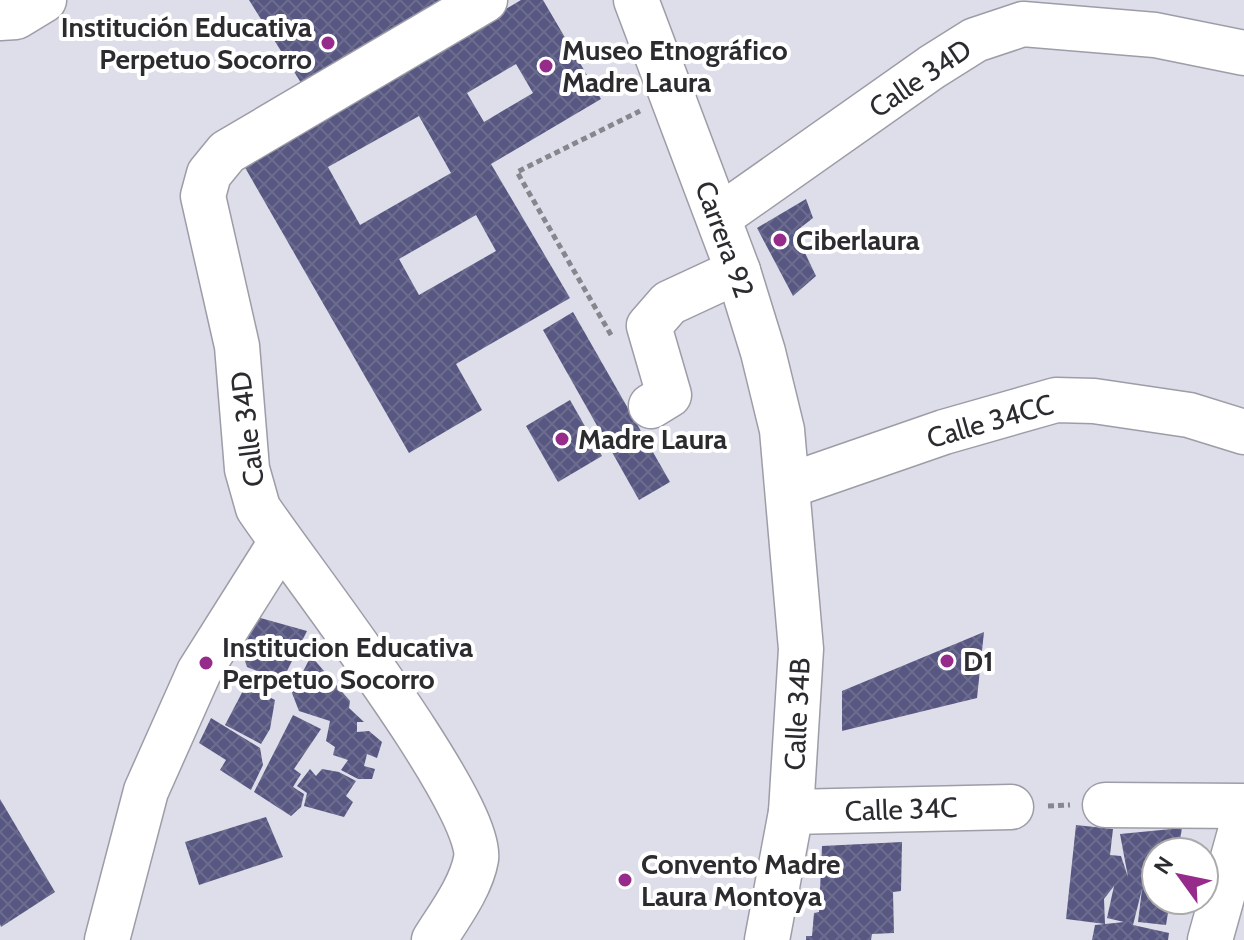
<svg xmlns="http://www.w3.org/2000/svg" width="1244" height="940" font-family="Cabin,sans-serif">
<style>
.building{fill:url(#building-cross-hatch);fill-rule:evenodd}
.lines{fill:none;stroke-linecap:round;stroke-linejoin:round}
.minor-casing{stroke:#9d9da8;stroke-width:47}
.path{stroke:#86878e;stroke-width:5;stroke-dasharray:6 4;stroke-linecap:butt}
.minor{stroke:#fff;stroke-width:44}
.poi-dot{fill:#972b8c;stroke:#fff;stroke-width:3}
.labels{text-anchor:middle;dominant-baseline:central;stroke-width:8;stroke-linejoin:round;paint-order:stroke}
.poi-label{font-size:28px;font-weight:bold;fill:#2c2c30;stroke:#fff;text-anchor:start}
.street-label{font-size:28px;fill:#2c2c30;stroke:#fff}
</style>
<defs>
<pattern id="building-cross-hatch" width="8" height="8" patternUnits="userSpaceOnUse" patternTransform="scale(2)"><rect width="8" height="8" fill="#575782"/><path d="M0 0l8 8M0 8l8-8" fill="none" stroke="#6c6c8f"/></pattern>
</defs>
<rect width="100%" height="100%" fill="#dddee9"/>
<g class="building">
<path d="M249 0H458L303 86Z"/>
<path d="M521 0H543L601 99 491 164 570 298 456 364 482 410 409 453 243 164ZM516 64 533 93 484 122 467 93ZM419 116 451 173 360 225 328 167ZM476 215 496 251 419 295 399 259Z"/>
<path d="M806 199 813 218 795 232 816 276 793 296 757 228Z"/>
<path d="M573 312 670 482 639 500 543 330Z"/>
<path d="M570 400 602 456 558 482 526 426Z"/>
<path d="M257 617 307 631 282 681 247 667 242 652Z"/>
<path d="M984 632 977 698 842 731V691Z"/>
<path d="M311 656 350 701 349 708 364 722H357V732L369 731 382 742 377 758 367 754 364 766 375 769 372 779H358L341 770 348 760 333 755 335 747 326 741 330 721 299 711 292 693Z"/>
<path d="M246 685 275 700 270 729 261 744 225 725Z"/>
<path d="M293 715 321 729 294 769 301 774 293 787 304 794 301 807 291 816 254 792Z"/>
<path d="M211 718 260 748 263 765 251 790 220 770 226 760 199 743Z"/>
<path d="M310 769 316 776 322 769 339 772 356 781 346 796 353 802 344 817 304 806 307 793 297 786Z"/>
<path d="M0 799 55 892 1 927 0 924Z"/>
<path d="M266 817 283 857 199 885 185 842Z"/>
<path d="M1076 825 1113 829 1110 855 1121 856 1128 877 1120 834 1182 828 1178 852H1156V900H1170L1166 925 1138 922 1142 889 1133 925 1169 933 1168 940H1092L1095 925 1105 924 1066 919ZM1114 886 1107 918 1124 922 1105 924 1104 899Z"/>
<path d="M902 842 901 891 893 892 894 933 872 934 871 940H806V936H812L814 913 819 912 822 846Z"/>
</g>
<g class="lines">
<g class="minor-casing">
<g id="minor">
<path d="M636 0 738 271 763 352 782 430 801 649 791 812 767 940"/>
<path d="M0 18 16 17 44 0"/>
<path d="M719 217 932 67 975 40 1023 24 1155 35 1244 53"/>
<path d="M651 406 669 395 649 326 669 303 738 271"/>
<path d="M788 486 944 432 1056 400 1094 401 1189 415 1244 432"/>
<path d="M1105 805 1244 806"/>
<path d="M791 812 1011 807"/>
<path d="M107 940 146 791 199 672 281 542"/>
<path d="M434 940C449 916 471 887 476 859 485 806 296 565 258 508L247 469 237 346 203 196 209 174 227 152 485 0"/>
<path d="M1210 940 1244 818"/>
</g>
</g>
<g class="path">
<path d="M611 335 517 172 640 111"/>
<path d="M1048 806 1070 805"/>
</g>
<use href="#minor" class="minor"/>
</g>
<g class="poi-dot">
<circle cx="328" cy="43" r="8"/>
<circle cx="546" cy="66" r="8"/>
<circle cx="780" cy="240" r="8"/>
<circle cx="562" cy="439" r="8"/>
<circle cx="947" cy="661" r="8"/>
<circle cx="206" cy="663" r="8"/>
<circle cx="625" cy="880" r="8"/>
</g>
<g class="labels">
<g class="poi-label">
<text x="312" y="27" text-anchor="end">Institución Educativa<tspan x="312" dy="32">Perpetuo Socorro</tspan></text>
<text x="562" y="50">Museo Etnográfico<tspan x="562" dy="32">Madre Laura</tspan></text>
<text x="796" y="240">Ciberlaura</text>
<text x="578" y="439">Madre Laura</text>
<text x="222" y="647">Institucion Educativa<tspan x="222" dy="32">Perpetuo Socorro</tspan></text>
<text x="963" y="661">D1</text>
<text x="641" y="864">Convento Madre<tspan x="641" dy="32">Laura Montoya</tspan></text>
</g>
<g class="street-label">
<text transform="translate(920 78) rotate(-34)">Calle 34D</text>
<text transform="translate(725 239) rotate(70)">Carrera 92</text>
<text transform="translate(990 421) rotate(-16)">Calle 34CC</text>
<text transform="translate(247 429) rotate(-97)">Calle 34D</text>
<text transform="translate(797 714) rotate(-87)">Calle 34B</text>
<text transform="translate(901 809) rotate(-2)">Calle 34C</text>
</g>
</g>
<g transform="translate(1180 876) rotate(303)"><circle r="38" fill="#ffffff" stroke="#ababac" stroke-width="2"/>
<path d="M0-6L14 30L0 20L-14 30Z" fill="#972b8c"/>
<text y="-12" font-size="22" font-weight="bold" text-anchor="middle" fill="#2c2c30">N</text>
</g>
</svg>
